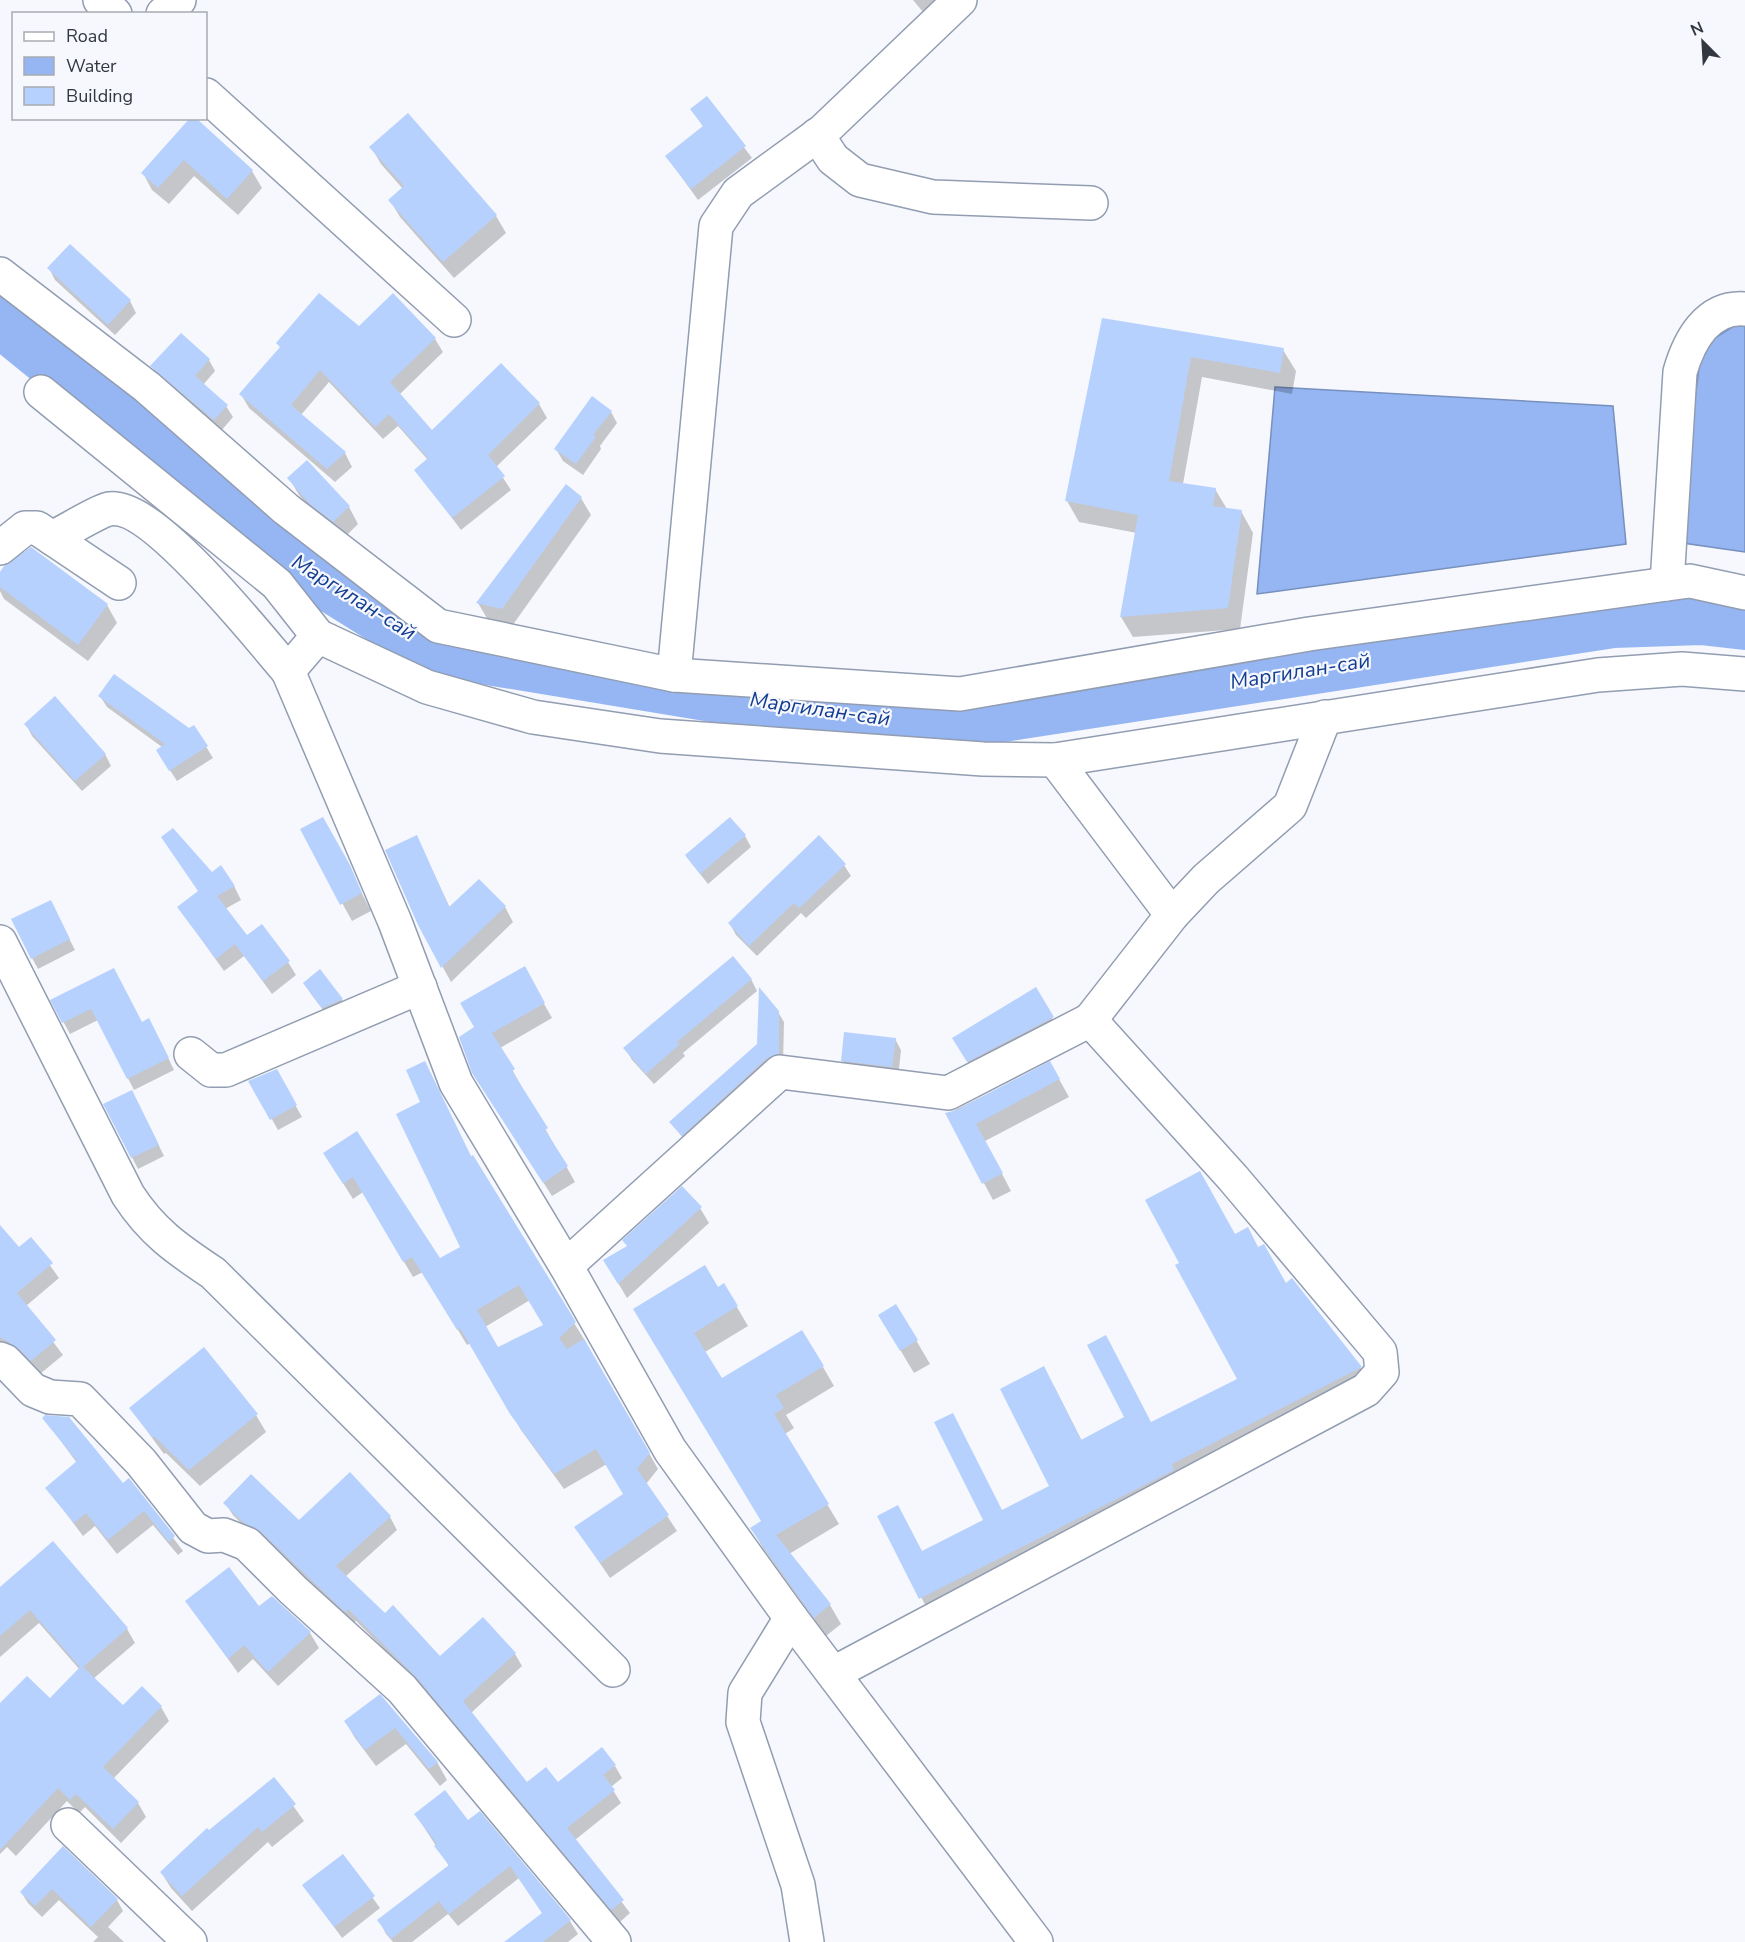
<svg xmlns="http://www.w3.org/2000/svg" width="1745" height="1942" font-family="'Nunito Sans',sans-serif">
<style>
.water{fill:#95b6f2;stroke:#7790bd;stroke-width:1.5}
.shadow{fill:#0003;fill-rule:evenodd}
.lines{fill:none;stroke-linecap:round;stroke-linejoin:round}
.river{stroke:#95b6f2;stroke-width:50}
.building{fill:#b7d1ff;fill-rule:evenodd}
.minor-casing{stroke:#929db1;stroke-width:36}
.minor{stroke:#fff;stroke-width:33}
.labels{text-anchor:middle;dominant-baseline:central;stroke-width:4.5;stroke-linejoin:round;paint-order:stroke}
.water-label{font-size:21px;font-style:italic;fill:#123d91;stroke:#f6f8fd}
</style>
<rect width="100%" height="100%" fill="#f6f8fd"/>
<g class="water">
<path d="M1745 319V552L1676 542 1702 346Z"/>
<path d="M1275 387 1613 406 1626 544 1257 594Z"/>
</g>
<g class="shadow">
<path d="M913 0H937L923 12Z"/>
<path d="M707 98 752 158 698 200 667 157 704 128 692 110Z"/>
<path d="M407 115 496 216 506 233 454 278 400 217 390 200 403 189 381 164 371 147Z"/>
<path d="M194 118 252 171 262 188 238 215 194 176 169 204 152 190 143 173Z"/>
<path d="M49 268 130 301 136 313 115 335 55 280Z"/>
<path d="M1103 320 1283 350 1296 371 1292 394 1202 377 1183 484 1215 489 1227 509 1241 511 1253 533 1240 629 1133 637 1121 617 1137 533 1079 522 1067 501Z"/>
<path d="M359 328 435 339 443 352 399 395 432 432 501 365 539 404 547 418 496 467 511 490 461 530 416 470 428 460 398 426 383 439 329 382 301 415 345 453 352 467 335 482 249 408 241 394 281 348 278 344Z"/>
<path d="M209 360 215 371 203 385 226 406 233 417 221 431 159 377 152 366Z"/>
<path d="M611 412 617 423 600 446 601 449 583 475 563 461 556 449Z"/>
<path d="M289 478 349 507 358 524 344 538 321 521 299 495Z"/>
<path d="M581 498 591 515 512 626 488 620 478 603Z"/>
<path d="M0 574 107 605 117 623 88 661 4 599 0 591Z"/>
<path d="M100 696 189 730 194 727 213 758 177 781 164 761 162 747 107 707Z"/>
<path d="M26 724 105 754 111 766 82 791 32 736Z"/>
<path d="M302 830 332 836 371 911 352 921Z"/>
<path d="M745 836 751 847 708 884 686 856Z"/>
<path d="M417 837 450 908 505 907 513 922 451 982 419 924Z"/>
<path d="M844 865 851 876 806 918 801 913 757 956 736 935 730 924Z"/>
<path d="M234 886 241 900 225 909 247 937 288 962 296 975 272 994 244 956 224 971 179 908 199 892Z"/>
<path d="M56 913 75 950 38 969 32 958Z"/>
<path d="M524 968 552 1018 500 1048 575 1182 552 1196 483 1088 476 1028Z"/>
<path d="M114 970 142 1023 155 1031 174 1070 134 1090 98 1020 70 1034 52 1001Z"/>
<path d="M320 971 342 1000 348 1011 330 1019 311 994 304 983Z"/>
<path d="M751 979 757 991 683 1053 685 1056 654 1084 632 1060 625 1048Z"/>
<path d="M1035 989 1062 1035 978 1079 954 1038Z"/>
<path d="M778 1012 784 1022 783 1063 688 1144 671 1123 759 1044Z"/>
<path d="M895 1039 901 1050 898 1078 849 1072 842 1060Z"/>
<path d="M1050 1063 1069 1097 985 1141 1011 1191 993 1200 947 1114Z"/>
<path d="M276 1071 302 1117 278 1130 251 1082Z"/>
<path d="M138 1103 164 1156 138 1169 105 1105Z"/>
<path d="M356 1133 440 1260 462 1247 471 1158 584 1339 658 1469 646 1484 677 1531 610 1578 576 1528 625 1494 607 1464 564 1489 521 1430 470 1343 467 1345 423 1272 413 1277 363 1192 353 1199 334 1169ZM530 1300 545 1326 498 1349 485 1327Z"/>
<path d="M700 1208 709 1223 627 1298 605 1261Z"/>
<path d="M0 1227 18 1249 31 1239 59 1278 26 1306 63 1355 40 1374 13 1355 3 1342 0 1346Z"/>
<path d="M1234 1236 1258 1249 1286 1285 1360 1367 1370 1385 931 1616 879 1516 922 1553 1051 1487 1054 1386 1082 1441 1151 1424 1239 1380Z"/>
<path d="M724 1285 748 1326 705 1352 722 1380 823 1367 834 1386 786 1415 794 1428 785 1434 839 1524 789 1554 830 1605 841 1624 826 1636 763 1548 752 1529 763 1522 646 1329Z"/>
<path d="M896 1306 930 1364 914 1373 880 1316Z"/>
<path d="M130 1408 256 1415 266 1432 200 1486 166 1453 164 1454Z"/>
<path d="M44 1418 122 1485 129 1480 183 1551 178 1555 153 1525 117 1554 95 1526 83 1536 47 1488 77 1463Z"/>
<path d="M349 1474 390 1517 397 1530 345 1577 384 1615 440 1658 515 1654 522 1666 471 1713 527 1784H558L615 1766 622 1778 611 1787 621 1803 575 1840 630 1913 620 1922 425 1690 356 1621 353 1623 269 1543 253 1535 233 1515 225 1503 299 1522Z"/>
<path d="M0 1589 127 1629 135 1643 93 1679 123 1707H161L169 1721 113 1779 138 1803 146 1817 121 1843 85 1807 79 1813 67 1801 16 1856 7 1847 0 1854V1705L50 1700 80 1670 39 1623 0 1657Z"/>
<path d="M187 1601 259 1608 310 1633 319 1648 278 1686 253 1659 238 1673Z"/>
<path d="M379 1696 437 1762 447 1780 440 1786 406 1744 376 1766 355 1738 345 1721Z"/>
<path d="M274 1779 304 1821 272 1847 268 1842 192 1911 171 1888 161 1872Z"/>
<path d="M479 1813 570 1921 578 1934 568 1942H513L543 1914 519 1878 458 1926 448 1914 412 1942H393L386 1934 379 1920 449 1866 416 1815 468 1822Z"/>
<path d="M63 1848 117 1900 123 1911 108 1927 124 1942H93L98 1937 59 1900 42 1917 28 1903 21 1892Z"/>
<path d="M342 1856 380 1908 342 1938 304 1885Z"/>
</g>
<g class="lines">
<path class="river" d="M0 322 312 576 386 622 425 642 464 656 719 698 945 726 1613 623 1701 620 1745 625"/>
</g>
<g class="building">
<path d="M707 96 746 146 691 189 665 156 703 126 690 109Z"/>
<path d="M408 113 497 215 443 262 388 200 404 186 369 147Z"/>
<path d="M190 118H196L253 170 227 199 184 160 158 188 141 173Z"/>
<path d="M70 244 131 300 108 325 47 268Z"/>
<path d="M319 293 359 326 393 293 436 338 390 382 432 430 501 363 540 403 488 455 505 476 452 518 414 470 428 458 389 414 375 427 320 370 291 405 346 452 327 469 239 394 280 347 276 343Z"/>
<path d="M1102 318 1284 348 1280 373 1191 357 1169 481 1216 488 1213 506 1242 510 1228 608 1120 617 1138 515 1065 501Z"/>
<path d="M181 333 210 359 195 376 228 405 214 420 150 366Z"/>
<path d="M592 396 612 411 593 435 596 437 576 464 554 449Z"/>
<path d="M307 460 350 506 333 522 310 504 287 478Z"/>
<path d="M566 484 582 497 502 609 476 603Z"/>
<path d="M31 547 108 604 78 645 0 587V572L4 566Z"/>
<path d="M114 674 189 728 194 725 208 746 169 771 156 750 165 744 98 696Z"/>
<path d="M55 696 106 754 75 781 24 724Z"/>
<path d="M323 817 350 865 362 893 340 905 300 829Z"/>
<path d="M730 817 746 835 700 874 685 855Z"/>
<path d="M173 828 212 872 221 865 235 886 217 896 247 935 262 924 290 961 263 981 235 944 216 959 177 907 198 891 161 837Z"/>
<path d="M417 835 449 907 479 879 506 906 441 968 418 925 385 850Z"/>
<path d="M819 835 846 864 799 908 794 903 749 946 728 923Z"/>
<path d="M51 900 70 939 31 959 11 919Z"/>
<path d="M733 956 752 979 677 1042 680 1044 646 1074 623 1048Z"/>
<path d="M525 966 545 1003 492 1033 515 1069 512 1071 548 1128 545 1130 568 1166 543 1183 472 1073 459 1037 474 1027 460 1003Z"/>
<path d="M114 968 142 1022 149 1018 169 1058 127 1079 91 1009 62 1023 50 1000Z"/>
<path d="M320 969 343 999 322 1008 303 983Z"/>
<path d="M759 987 779 1011V1054L767 1058 682 1136 669 1122 757 1044Z"/>
<path d="M1036 987 1054 1017 967 1062 952 1038Z"/>
<path d="M844 1032 896 1038 892 1067 841 1061Z"/>
<path d="M425 1061 471 1156 473 1155 576 1322 559 1338 567 1349 584 1339 650 1453 637 1469 669 1515 600 1563 574 1527 623 1494 596 1449 554 1474 510 1414 460 1328 457 1330 412 1257 403 1262 353 1177 343 1184 323 1153 357 1131 440 1258 460 1247 396 1114 420 1102 406 1070ZM519 1285 543 1325 498 1347 477 1310Z"/>
<path d="M1050 1061 1060 1079 976 1124 1003 1173 982 1184 945 1113 957 1110Z"/>
<path d="M277 1069 297 1105 270 1120 248 1081Z"/>
<path d="M132 1090 159 1145 131 1158 103 1104Z"/>
<path d="M1200 1171 1235 1234 1248 1227 1258 1247 1264 1244 1286 1283 1292 1278 1362 1367 1172 1464 1174 1470 919 1599 877 1516 898 1505 922 1551 983 1520 934 1422 953 1413 1002 1510 1049 1486 1000 1389 1044 1366 1081 1440 1124 1417 1087 1345 1106 1335 1151 1422 1237 1379 1175 1265 1179 1263 1145 1200Z"/>
<path d="M682 1186 702 1207 618 1284 603 1260 627 1246 622 1240Z"/>
<path d="M0 1225 19 1247 31 1237 53 1263 17 1293 56 1340 31 1361 18 1348 0 1337Z"/>
<path d="M705 1265 718 1287 724 1283 738 1306 694 1333 722 1378 802 1330 824 1366 776 1395 784 1408 774 1414 829 1504 776 1535 831 1604 814 1618 750 1528 761 1521 633 1309Z"/>
<path d="M896 1304 918 1340 900 1351 878 1315Z"/>
<path d="M204 1347 258 1414 189 1470 155 1437 153 1438 129 1408Z"/>
<path d="M45 1415 69 1417 123 1483 129 1478 175 1536 169 1542 144 1511 108 1540 86 1513 74 1523 45 1488 77 1461 42 1418Z"/>
<path d="M350 1472 391 1516 336 1566 385 1613 393 1605 440 1656 483 1617 516 1653 463 1701 527 1782 546 1767 558 1782 602 1747 616 1765 603 1775 615 1790 567 1828 624 1900 611 1910 416 1677 348 1609 345 1612 260 1531 244 1523 223 1503 251 1474 299 1520Z"/>
<path d="M53 1541 128 1628 83 1667 123 1705 142 1686 162 1706 103 1767 139 1802 113 1829 76 1794 70 1800 58 1788 0 1850V1703L27 1676 50 1698 80 1667 30 1610 0 1636V1587Z"/>
<path d="M229 1567 259 1606 272 1596 311 1632 268 1672 244 1645 228 1659 185 1601Z"/>
<path d="M380 1694 438 1762 429 1769 395 1728 365 1750 344 1721Z"/>
<path d="M274 1777 296 1804 262 1832 258 1827 182 1896 160 1872 207 1828 209 1830Z"/>
<path d="M445 1790 468 1820 480 1811 571 1920 543 1942H504L542 1913 510 1866 449 1914 439 1901 391 1939 377 1920 449 1865 434 1846 437 1844 414 1814Z"/>
<path d="M63 1846 118 1899 91 1927 52 1889 35 1906 20 1892Z"/>
<path d="M343 1854 375 1896 334 1927 302 1885Z"/>
</g>
<g class="lines">
<g class="minor-casing">
<g id="minor">
<path d="M100 0 115 14"/>
<path d="M163 14 179 0"/>
<path d="M206 95 454 320"/>
<path d="M817 135 833 159 860 180 933 197 1091 203"/>
<path d="M0 274 147 387 286 509 438 626 674 675 960 694 1309 634 1667 584 1690 581 1745 593"/>
<path d="M41 392 277 584 318 636 427 687 533 717 660 736 983 759 1055 760 1598 675 1682 669 1745 674"/>
<path d="M52 538C65 532 98 511 109 509 153 502 259 638 288 671"/>
<path d="M0 548 25 528H37L119 583"/>
<path d="M1667 584 1680 372C1689 341 1707 306 1745 309"/>
<path d="M318 636 288 671 395 922 456 1083 566 1266 670 1450 791 1618 1036 1942"/>
<path d="M674 675 716 226 738 193 823 131 960 0"/>
<path d="M1055 760 1172 915"/>
<path d="M0 942 128 1195C152 1232 177 1249 213 1273L613 1670"/>
<path d="M1090 1020 1172 915 1206 879 1290 806 1325 717"/>
<path d="M191 1054 211 1070H226L420 987"/>
<path d="M566 1266 780 1072 948 1093 1090 1020 1233 1178 1380 1352 1382 1372 1366 1390 834 1673"/>
<path d="M0 1359 5 1361 33 1390 50 1397 80 1399 141 1462 193 1528 208 1536 224 1535 247 1544 293 1590 402 1689 614 1942"/>
<path d="M791 1618 745 1693 743 1722 798 1885 807 1942"/>
<path d="M68 1825 190 1942"/>
</g>
</g>
<use href="#minor" class="minor"/>
</g>
<g class="labels">
<g class="water-label">
<text transform="translate(354 597) rotate(32)">Маргилан-сай</text>
<text transform="translate(1300 671) rotate(-9)">Маргилан-сай</text>
<text transform="translate(820 709) rotate(8)">Маргилан-сай</text>
</g>
</g>
<rect x="12" y="12" width="195" height="108" fill="#f6f8fd" stroke="#a8abb1" stroke-width="1.5"/>
<rect x="24" y="32" width="30" height="9" fill="#ffffff" stroke="#a8abb1" stroke-width="1.5"/>
<text x="66" y="42" font-size="18" fill="#323740">Road</text>
<rect x="24" y="57" width="30" height="18" fill="#95b6f2" stroke="#a8abb1" stroke-width="1.5"/>
<text x="66" y="72" font-size="18" fill="#323740">Water</text>
<rect x="24" y="87" width="30" height="18" fill="#b7d1ff" stroke="#a8abb1" stroke-width="1.5"/>
<text x="66" y="102" font-size="18" fill="#323740">Building</text>
<g transform="translate(1703 42) rotate(336)" stroke="#f6f8fd" stroke-width="4.5" paint-order="stroke">
<path d="M0-4.5L10 22L0 15L-10 22Z" fill="#323740"/>
<text y="-9" font-size="16" font-weight="bold" text-anchor="middle" fill="#323740">N</text>
</g>
</svg>
